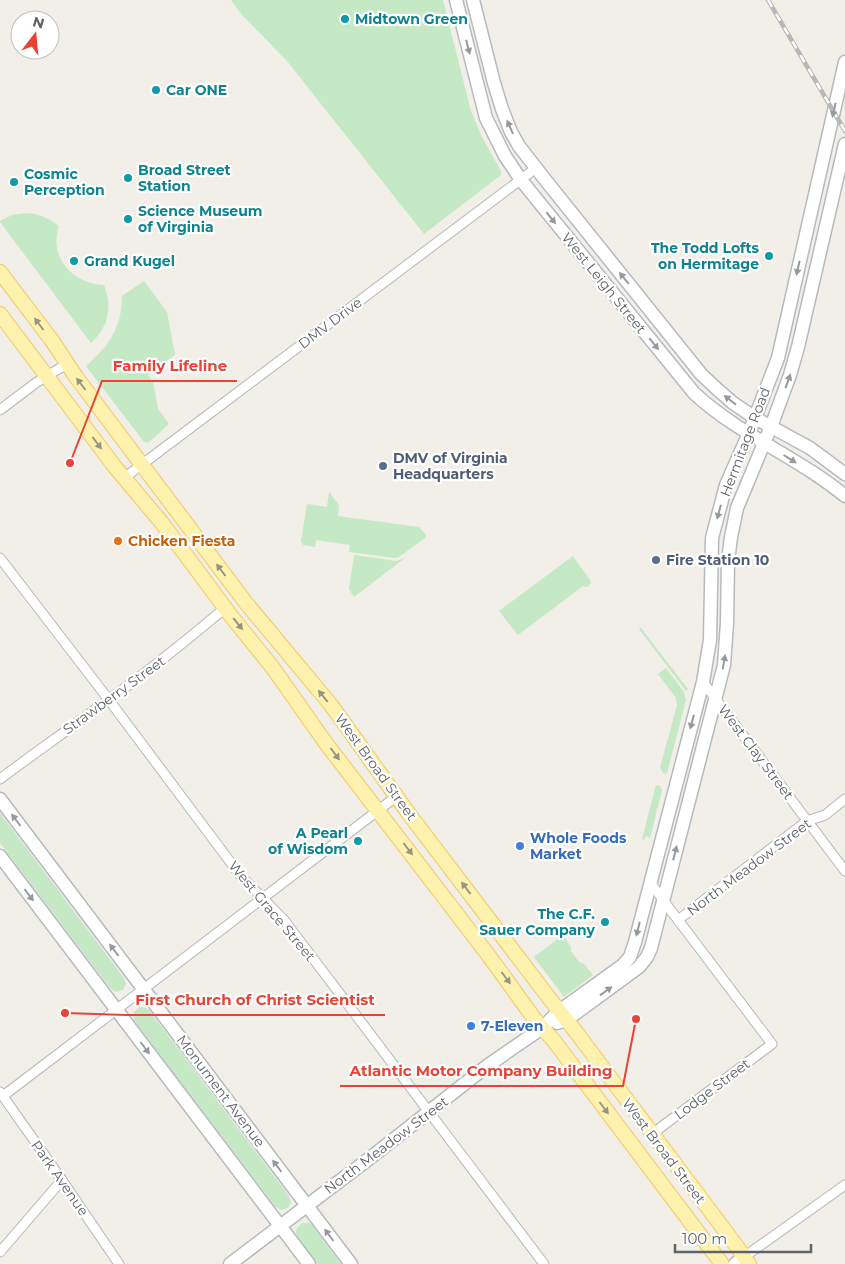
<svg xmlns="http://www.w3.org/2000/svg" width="845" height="1264" font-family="Montserrat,sans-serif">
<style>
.green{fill:#c5e8c5}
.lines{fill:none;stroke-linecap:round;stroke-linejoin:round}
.street-casing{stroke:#b5b8bc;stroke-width:11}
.secondary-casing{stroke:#b6babf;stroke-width:15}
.primary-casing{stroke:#f2c960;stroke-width:16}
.street{stroke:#fff;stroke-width:9}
.secondary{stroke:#fff;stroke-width:12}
.primary{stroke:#fff2af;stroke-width:14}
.rail-casing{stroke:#b6b7b8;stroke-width:4.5}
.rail{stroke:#fff;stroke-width:2.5;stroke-dasharray:8;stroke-linecap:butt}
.oneway{fill:#979a9d}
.oneway2{fill:#979581}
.culture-dot{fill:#0f9aa8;stroke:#fff;stroke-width:2}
.service-dot{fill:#5c6f8a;stroke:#fff;stroke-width:2}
.food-dot{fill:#e8710a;stroke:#fff;stroke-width:2}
.shop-dot{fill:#3f7fe0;stroke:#fff;stroke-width:2}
.labels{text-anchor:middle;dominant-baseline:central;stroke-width:4.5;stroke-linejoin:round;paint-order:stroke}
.culture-label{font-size:14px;font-weight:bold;fill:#0d838f;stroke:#fff;text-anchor:start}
.street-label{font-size:14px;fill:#5f6368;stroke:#fff}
.service-label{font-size:14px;font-weight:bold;fill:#4e5e75;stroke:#fff;text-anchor:start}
.food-label{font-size:14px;font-weight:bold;fill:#c56008;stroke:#fff;text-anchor:start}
.shop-label{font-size:14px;font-weight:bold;fill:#366cbe;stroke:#fff;text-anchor:start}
.leader{fill:none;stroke:#ea4335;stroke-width:2}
.callout-dot{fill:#ea4335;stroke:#fff;stroke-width:2}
.callout-label{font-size:15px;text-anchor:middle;font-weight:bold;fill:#ea4335;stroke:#fff;stroke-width:4.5;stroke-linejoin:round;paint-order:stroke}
</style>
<rect width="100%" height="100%" fill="#f1efe8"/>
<g class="green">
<path d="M231 0H443L471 111 482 137 501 171V175L424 234 287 61 242 15Z"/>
<path d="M27 213C40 214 49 218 59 226 48 257 73 284 104 285 113 308 108 327 91 343L0 222V221L12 215Z"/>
<path d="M144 281 167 312 175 355 148 375 153 381 158 409 169 424 148 443 144 442 86 366C109 346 122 327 122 296Z"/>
<path d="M329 492 339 505 338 516 419 527 426 535 425 538 399 557 395 558 349 552 350 545 316 540 315 547 303 545 301 541 307 504 327 507Z"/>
<path d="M354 555 396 561 405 558 354 597 349 589Z"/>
<path d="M573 556 590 580 591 582 589 586 586 587 583 586 518 635 499 611Z"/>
<path d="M641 628 688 689 686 691 639 629Z"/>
<path d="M666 668 684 692 686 700 667 773 664 774 660 768 677 705 676 698 658 674Z"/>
<path d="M656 785 660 786 662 790 650 838 646 836 644 840 642 839Z"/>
<path d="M0 813 124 978 126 984 123 990 116 992 110 988 0 843Z"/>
<path d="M563 935 571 947V951L579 962 583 963 593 975 564 997 534 957Z"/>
<path d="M140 1007 146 1008 149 1010 289 1196 291 1202 288 1208 281 1210 275 1206 134 1021C132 1015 134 1010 140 1007Z"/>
<path d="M303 1223H309L312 1225 341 1264H318C314 1258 297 1239 296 1233 296 1228 299 1225 303 1223Z"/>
</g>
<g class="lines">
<g class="street-casing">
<g id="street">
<path d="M0 410 37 382 67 364"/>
<path d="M124 478 536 168"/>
<path d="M0 558 109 700 240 875 284 920 544 1264"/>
<path d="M703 682 845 871"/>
<path d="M0 779C36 752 72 727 108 700 149 671 187 640 225 608"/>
<path d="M650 882 669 908 772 1044 652 1134"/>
<path d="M678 920 807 821 825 815 845 799"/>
<path d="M0 1092 57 1173 119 1264"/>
<path d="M3 1096 397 796"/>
<path d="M0 1252 62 1180"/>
<path d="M744 1257 845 1185"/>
</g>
</g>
<g class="secondary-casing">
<g id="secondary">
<path d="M456 0 486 118 505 156 521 180 694 393C739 435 798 457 845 496"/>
<path d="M473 0 494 83 502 109 511 132 519 146 543 177 701 374 718 390 733 403 755 418 810 448 845 474"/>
<path d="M0 799 351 1264"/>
<path d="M0 856 309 1264"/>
<path d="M557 1023 566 1020 572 1016 639 967 647 957 651 948 724 665 727 623 728 561 731 537 737 508 772 424 790 375 798 347 845 144"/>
<path d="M230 1264 370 1158 487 1066 542 1028 559 1011 623 965 630 957 635 942 703 682 710 640 712 538 726 485 749 433 778 358 845 62"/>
<path d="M735 1264 744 1257"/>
</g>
</g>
<g class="primary-casing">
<g id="primary">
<path d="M0 272 53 342 76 377 246 603 331 705 409 814 546 994 576 1032 738 1248 749 1264"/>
<path d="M0 314 115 467 162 523 231 616 273 668 325 742 489 956 536 1021 554 1041 722 1264"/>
</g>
</g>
<use href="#street" class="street"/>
<use href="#secondary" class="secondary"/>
<use href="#primary" class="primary"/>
<g class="rail-casing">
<path id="rail" d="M768 0 845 131"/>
</g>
<use href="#rail" class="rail"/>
</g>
<defs><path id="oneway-solid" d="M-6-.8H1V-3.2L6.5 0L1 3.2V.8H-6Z" transform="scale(1.25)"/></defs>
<g class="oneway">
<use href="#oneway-solid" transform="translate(468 47) rotate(76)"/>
<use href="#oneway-solid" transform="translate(834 110) rotate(103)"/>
<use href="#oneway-solid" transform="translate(510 127) rotate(-114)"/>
<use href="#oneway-solid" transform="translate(551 218) rotate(51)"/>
<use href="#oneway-solid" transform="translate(798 268) rotate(103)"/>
<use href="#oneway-solid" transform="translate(624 278) rotate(-129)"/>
<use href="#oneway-solid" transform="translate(654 344) rotate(51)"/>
<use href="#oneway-solid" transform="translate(788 381) rotate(-70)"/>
<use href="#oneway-solid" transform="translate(730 400) rotate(-142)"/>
<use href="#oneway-solid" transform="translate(790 459) rotate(32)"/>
<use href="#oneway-solid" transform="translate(719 512) rotate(105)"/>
<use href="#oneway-solid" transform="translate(724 662) rotate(-80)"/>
<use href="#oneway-solid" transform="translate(692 722) rotate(105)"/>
<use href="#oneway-solid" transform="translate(16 820) rotate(-127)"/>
<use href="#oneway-solid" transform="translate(675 853) rotate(-76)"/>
<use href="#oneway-solid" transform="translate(29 895) rotate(53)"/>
<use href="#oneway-solid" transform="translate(638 929) rotate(104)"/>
<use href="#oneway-solid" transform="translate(114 950) rotate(-127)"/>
<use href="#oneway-solid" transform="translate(606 991) rotate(-36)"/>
<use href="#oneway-solid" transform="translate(145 1048) rotate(53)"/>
<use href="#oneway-solid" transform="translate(277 1166) rotate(-127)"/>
<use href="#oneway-solid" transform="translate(329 1235) rotate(-127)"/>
</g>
<g class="oneway2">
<use href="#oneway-solid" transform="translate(39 324) rotate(-127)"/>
<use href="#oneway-solid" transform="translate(81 384) rotate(-127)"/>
<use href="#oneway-solid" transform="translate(97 443) rotate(53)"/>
<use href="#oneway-solid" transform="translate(221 570) rotate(-127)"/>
<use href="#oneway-solid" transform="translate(238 624) rotate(51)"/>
<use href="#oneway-solid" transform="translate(323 696) rotate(-129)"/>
<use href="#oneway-solid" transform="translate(335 754) rotate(53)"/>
<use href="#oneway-solid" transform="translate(408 849) rotate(53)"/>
<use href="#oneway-solid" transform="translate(466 888) rotate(-127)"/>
<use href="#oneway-solid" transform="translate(506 978) rotate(53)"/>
<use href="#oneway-solid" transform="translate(604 1108) rotate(53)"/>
</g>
<g class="culture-dot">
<circle cx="345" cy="19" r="5"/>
<circle cx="156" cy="90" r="5"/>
<circle cx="128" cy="178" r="5"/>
<circle cx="14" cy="182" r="5"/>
<circle cx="128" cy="219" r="5"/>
<circle cx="769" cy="256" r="5"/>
<circle cx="74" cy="261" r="5"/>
<circle cx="358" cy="841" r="5"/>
<circle cx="605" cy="922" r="5"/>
</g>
<g class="service-dot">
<circle cx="383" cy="466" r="5"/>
<circle cx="656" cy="560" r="5"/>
</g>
<circle class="food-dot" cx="118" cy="541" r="5"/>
<g class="shop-dot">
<circle cx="520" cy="846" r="5"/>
<circle cx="471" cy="1026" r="5"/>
</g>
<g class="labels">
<g class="culture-label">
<text x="355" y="19">Midtown Green</text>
<text x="166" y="90">Car ONE</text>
<text x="138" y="170">Broad Street<tspan x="138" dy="16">Station</tspan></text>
<text x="24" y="174">Cosmic<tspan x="24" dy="16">Perception</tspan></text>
<text x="138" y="211">Science Museum<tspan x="138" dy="16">of Virginia</tspan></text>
<text x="759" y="248" text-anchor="end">The Todd Lofts<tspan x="759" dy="16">on Hermitage</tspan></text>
<text x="84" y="261">Grand Kugel</text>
<text x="348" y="833" text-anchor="end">A Pearl<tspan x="348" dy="16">of Wisdom</tspan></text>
<text x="595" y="914" text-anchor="end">The C.F.<tspan x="595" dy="16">Sauer Company</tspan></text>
</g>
<g class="street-label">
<text transform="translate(604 283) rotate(51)">West Leigh Street</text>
<text transform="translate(330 323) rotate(-37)">DMV Drive</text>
<text transform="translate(745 442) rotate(-69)">Hermitage Road</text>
<text transform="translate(114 695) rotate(-36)">Strawberry Street</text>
<text transform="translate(756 752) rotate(53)">West Clay Street</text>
<text transform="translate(376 767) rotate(54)">West Broad Street</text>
<text transform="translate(749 867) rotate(-37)">North Meadow Street</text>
<text transform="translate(272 911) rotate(50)">West Grace Street</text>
<text transform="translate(712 1089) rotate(-37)">Lodge Street</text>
<text transform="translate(221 1091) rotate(53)">Monument Avenue</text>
<text transform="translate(386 1145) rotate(-37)">North Meadow Street</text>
<text transform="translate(664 1151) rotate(53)">West Broad Street</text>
<text transform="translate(60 1178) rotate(55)">Park Avenue</text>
</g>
<g class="service-label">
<text x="393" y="458">DMV of Virginia<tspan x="393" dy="16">Headquarters</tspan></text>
<text x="666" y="560">Fire Station 10</text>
</g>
<g class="food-label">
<text x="128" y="541">Chicken Fiesta</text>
</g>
<g class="shop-label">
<text x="530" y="838">Whole Foods<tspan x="530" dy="16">Market</tspan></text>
<text x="481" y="1026">7-Eleven</text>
</g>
</g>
<path class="leader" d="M70 463L102 381H237M65 1013L126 1015H385M636 1019L623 1086H340"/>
<g class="callout-dot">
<circle cx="70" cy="463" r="5"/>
<circle cx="65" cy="1013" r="5"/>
<circle cx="636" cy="1019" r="5"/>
</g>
<g class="callout-label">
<text x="170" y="371">Family Lifeline</text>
<text x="255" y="1005">First Church of Christ Scientist</text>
<text x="481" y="1076">Atlantic Motor Company Building</text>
</g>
<g transform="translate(35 35) rotate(16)"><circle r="24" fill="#ffffff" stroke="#bfc1c3"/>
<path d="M0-4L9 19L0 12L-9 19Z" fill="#ea4335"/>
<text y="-8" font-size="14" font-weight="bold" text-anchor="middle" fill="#5f6368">N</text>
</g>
<path d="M675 1244v8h136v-8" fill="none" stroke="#5f6368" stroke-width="2.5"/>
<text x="682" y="1244" font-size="15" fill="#5f6368" stroke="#ffffff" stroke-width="4" paint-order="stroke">100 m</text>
</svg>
